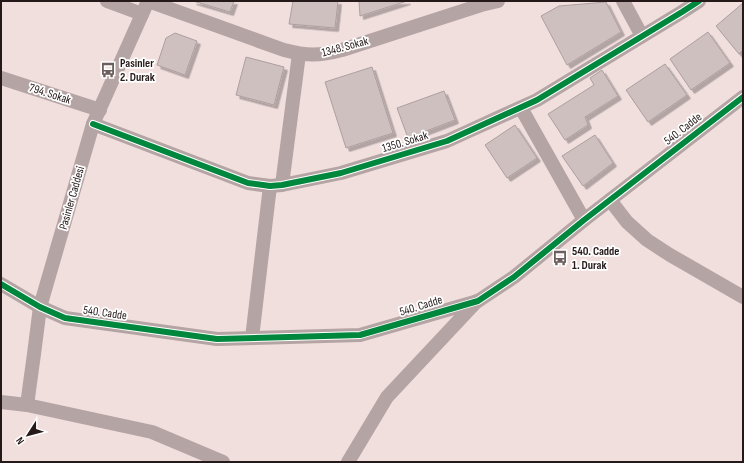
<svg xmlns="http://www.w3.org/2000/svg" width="744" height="463" font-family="'Sofia Sans Condensed',sans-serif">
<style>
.building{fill:#cec0bf;stroke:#ad9f9f;filter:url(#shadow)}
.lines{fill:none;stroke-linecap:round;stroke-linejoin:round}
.minor{stroke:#b5a4a4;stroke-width:14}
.cycleway-casing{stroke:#fff;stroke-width:8}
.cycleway{stroke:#00873e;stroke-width:6}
.labels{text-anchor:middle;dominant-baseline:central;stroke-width:3.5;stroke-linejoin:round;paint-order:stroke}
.street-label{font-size:12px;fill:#251919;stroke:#fff}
.poi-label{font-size:12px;font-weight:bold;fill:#251919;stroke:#fff;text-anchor:start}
</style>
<defs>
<filter id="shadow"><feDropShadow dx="3.5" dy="3.5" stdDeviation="0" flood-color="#0004"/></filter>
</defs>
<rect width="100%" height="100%" fill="#f1dfde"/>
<g class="building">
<path d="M193 1H234L230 12Z"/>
<path d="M293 1H338L335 28 289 24Z"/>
<path d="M359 1H407L360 16Z"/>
<path d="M606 2 621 32 567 65 541 16 559 6Z"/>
<path d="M743 3V50L739 54 716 26Z"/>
<path d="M708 32 730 63 691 90 670 59Z"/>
<path d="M175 33 197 41 185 75 157 65 166 38Z"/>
<path d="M246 57 284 67 274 105 236 95Z"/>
<path d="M665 64 687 95 648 122 626 90Z"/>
<path d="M372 67 393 133 346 148 325 82Z"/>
<path d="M602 70 618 96 585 117 588 125 565 140 548 114 594 85 590 78Z"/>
<path d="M444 91 455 120 408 138 397 108Z"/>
<path d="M515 125 537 158 507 178 485 145Z"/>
<path d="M595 135 613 163 583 186 562 156Z"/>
</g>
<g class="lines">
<g class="minor">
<path d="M107 1 142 14"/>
<path d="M148 1 284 50C307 56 319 56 342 50L481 5 498 1"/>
<path d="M623 1 642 36"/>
<path d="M1 78 100 110"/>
<path d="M521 108 584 220"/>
<path d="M93 124 248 183 270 186 282 185 341 173 447 141 537 100 682 12 699 1"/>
<path d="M282 185 299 54"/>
<path d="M610 200 627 222 647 240 670 255 743 297"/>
<path d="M1 284 40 307 65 318 217 339 360 335 478 301 514 277 584 220 743 97"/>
<path d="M252 338 270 186"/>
<path d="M1 402 27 405 152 432 223 462"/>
<path d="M27 405 34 354 40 307 93 124 148 1"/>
<path d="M348 462 387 397 477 301"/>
</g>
<g class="cycleway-casing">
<g id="cycleway">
<path d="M93 124 248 183 270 186 282 185 341 173 447 141 537 100 682 12 699 1"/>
<path d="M1 284 40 307 65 318 217 339 360 335 478 301 514 277 584 220 743 97"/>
</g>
</g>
<use href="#cycleway" class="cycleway"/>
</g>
<defs>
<g id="bus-bare" transform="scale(1.2)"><path d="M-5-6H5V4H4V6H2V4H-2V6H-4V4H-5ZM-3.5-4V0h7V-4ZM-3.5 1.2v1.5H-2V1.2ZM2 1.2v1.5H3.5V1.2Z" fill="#6c5e5e" stroke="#fff" stroke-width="2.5" paint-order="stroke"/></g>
</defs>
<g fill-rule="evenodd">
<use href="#bus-bare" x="108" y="70"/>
<use href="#bus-bare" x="560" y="258"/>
</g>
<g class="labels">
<g class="street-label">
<text transform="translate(345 47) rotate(-15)">1348. Sokak</text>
<text transform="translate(50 94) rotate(18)">794. Sokak</text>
<text transform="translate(683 129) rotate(-38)">540. Cadde</text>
<text transform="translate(405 142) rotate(-17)">1350. Sokak</text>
<text transform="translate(72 198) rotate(-74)">Pasinler Caddesi</text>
<text transform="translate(421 306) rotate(-17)">540. Cadde</text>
<text transform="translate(105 313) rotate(8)">540. Cadde</text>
</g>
<g class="poi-label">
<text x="120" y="63">Pasinler<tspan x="120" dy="14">2. Durak</tspan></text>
<text x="572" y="251">540. Cadde<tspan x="572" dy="14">1. Durak</tspan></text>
</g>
</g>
<rect width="744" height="463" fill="none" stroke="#251919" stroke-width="4"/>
<g transform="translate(28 435) rotate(234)" stroke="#ffffff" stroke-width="3" paint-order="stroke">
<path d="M0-3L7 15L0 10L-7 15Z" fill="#251919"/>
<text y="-6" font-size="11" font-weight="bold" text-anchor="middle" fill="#251919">N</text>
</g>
</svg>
